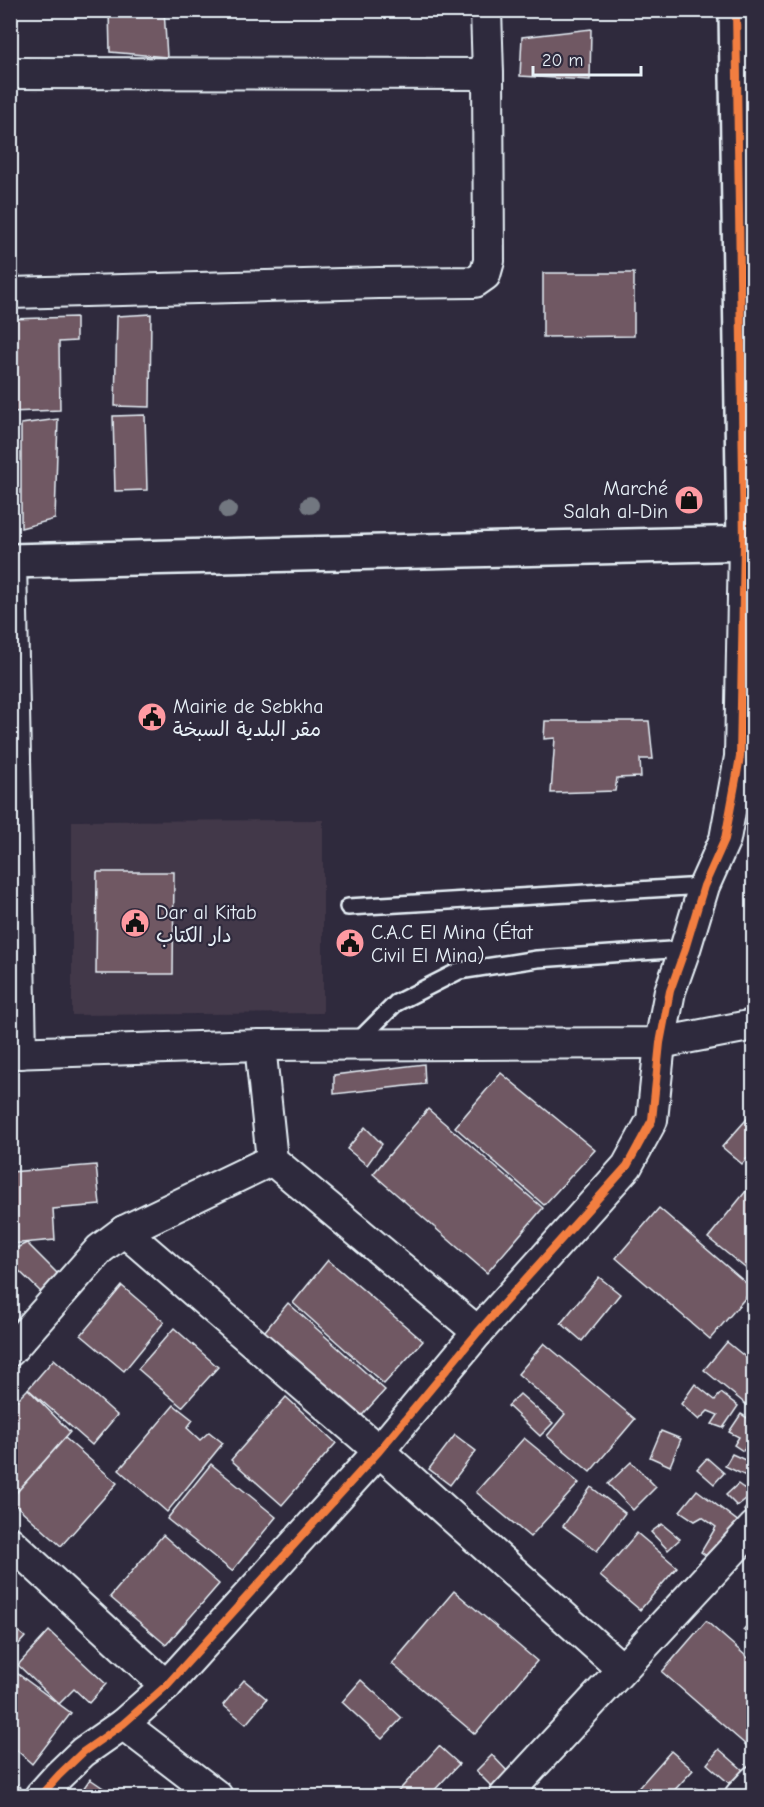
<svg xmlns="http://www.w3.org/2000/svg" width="764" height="1807" font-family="'Comic Neue','Playpen Sans Arabic',sans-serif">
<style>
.built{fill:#423849}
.building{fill:#705864;stroke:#e8f1f8;stroke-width:1.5}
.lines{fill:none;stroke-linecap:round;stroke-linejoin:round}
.lane-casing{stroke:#e8f1f8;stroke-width:20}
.street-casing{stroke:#e8f1f8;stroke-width:34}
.secondary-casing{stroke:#e8f1f8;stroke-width:38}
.lane{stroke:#2f2a3d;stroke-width:15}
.street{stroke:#2f2a3d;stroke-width:30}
.secondary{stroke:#2f2a3d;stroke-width:33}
.cycleway-casing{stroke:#2f2a3d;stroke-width:11}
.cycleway{stroke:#f27e40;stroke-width:8}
.tree{fill:#727780}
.labels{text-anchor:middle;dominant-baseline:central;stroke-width:4.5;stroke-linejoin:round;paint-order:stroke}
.poi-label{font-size:20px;fill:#e8f1f8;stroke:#2f2a3d;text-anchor:start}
</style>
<rect width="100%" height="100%" fill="#2f2a3d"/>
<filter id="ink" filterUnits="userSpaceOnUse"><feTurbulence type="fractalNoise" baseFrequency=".0167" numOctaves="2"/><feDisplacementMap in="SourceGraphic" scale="12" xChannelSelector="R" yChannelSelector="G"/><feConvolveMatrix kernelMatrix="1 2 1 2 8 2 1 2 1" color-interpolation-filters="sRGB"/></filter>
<g filter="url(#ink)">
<path class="built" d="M323 820V1013L72 1015V821Z"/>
<g class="building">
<path d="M109 10H164L167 57 110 52Z"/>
<path d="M591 29 590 80 520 76 522 37Z"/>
<path d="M543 273H634V336L543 337Z"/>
<path d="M151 314 150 407 115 406 117 316Z"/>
<path d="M76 317V341L59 342 60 410 10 412V319Z"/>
<path d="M145 415 147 490 115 491 113 416Z"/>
<path d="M58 419 55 519 21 528V424Z"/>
<path d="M10 422H13L14 529H10Z"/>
<path d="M545 721H649L653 759H640L641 777 617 778 615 791 551 793 555 738 544 739Z"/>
<path d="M97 872H174L173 974H96Z"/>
<path d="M424 1064 425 1084 334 1094V1075Z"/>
<path d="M501 1073 595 1150 544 1205 455 1127Z"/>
<path d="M428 1109 543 1208 487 1273 373 1174Z"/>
<path d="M754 1111V1150L742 1164 722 1147Z"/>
<path d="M365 1127 382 1144 367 1165 347 1149Z"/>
<path d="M96 1165 100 1205 53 1209 55 1240 10 1244V1172Z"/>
<path d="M746 1191 754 1197V1275L708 1238Z"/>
<path d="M659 1208 753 1289 710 1339 616 1258Z"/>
<path d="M27 1243 64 1280 47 1298 10 1262V1251Z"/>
<path d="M328 1260 423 1341 384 1384 293 1303Z"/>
<path d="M599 1277 620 1294 582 1341 561 1323Z"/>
<path d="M122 1286 164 1322 124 1371 81 1335Z"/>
<path d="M288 1303 385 1390 355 1423 260 1337Z"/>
<path d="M174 1328 218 1367 182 1407 138 1369Z"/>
<path d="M727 1342 754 1364V1411L704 1370Z"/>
<path d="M544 1343 635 1419 590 1472 547 1436 565 1414 518 1374Z"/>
<path d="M54 1359 117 1415 92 1445 28 1389Z"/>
<path d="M695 1384 715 1400 721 1393 738 1406 723 1428 712 1424 718 1415 708 1411 699 1420 681 1404Z"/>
<path d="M28 1389 70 1432 10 1500V1407Z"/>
<path d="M520 1394 553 1423 540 1436 508 1406Z"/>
<path d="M286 1397 336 1443 282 1505 231 1460Z"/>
<path d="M174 1405 193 1420 187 1428 200 1440 209 1432 223 1443 167 1512 119 1470Z"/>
<path d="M741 1414 754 1422V1447L748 1443 743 1451 734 1445 739 1437 729 1432Z"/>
<path d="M661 1431 681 1439 670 1466 650 1457Z"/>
<path d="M455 1435 476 1451 450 1485 429 1469Z"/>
<path d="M65 1438 117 1483 61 1546 10 1500Z"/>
<path d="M524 1438 579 1483 530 1537 476 1492Z"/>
<path d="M732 1454 752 1463 746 1476 725 1466Z"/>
<path d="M707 1458 724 1473 714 1484 697 1469Z"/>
<path d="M631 1462 656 1487 633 1510 608 1484Z"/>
<path d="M211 1464 276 1517 232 1571 167 1519Z"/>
<path d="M738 1484 752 1494 737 1506 726 1495Z"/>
<path d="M591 1487 625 1513 597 1551 563 1526Z"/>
<path d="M697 1490 740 1523 711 1559 701 1552 716 1527 702 1517 695 1521 680 1511Z"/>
<path d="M754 1498V1517L744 1510Z"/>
<path d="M662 1524 680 1539 668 1550 651 1532Z"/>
<path d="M637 1533 677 1567 640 1610 600 1576Z"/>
<path d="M163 1535 219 1584 166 1645 110 1597Z"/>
<path d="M454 1591 537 1661 475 1734 392 1664Z"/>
<path d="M754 1618V1640L743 1630Z"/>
<path d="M706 1621 754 1663V1738L747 1746 662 1672Z"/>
<path d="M10 1625 25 1637 10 1654Z"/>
<path d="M49 1631 106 1684 89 1703 74 1689 59 1704 18 1665Z"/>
<path d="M10 1668 71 1713 32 1764 10 1744Z"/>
<path d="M244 1680 267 1699 246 1724 223 1705Z"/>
<path d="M361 1680 402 1718 382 1739 342 1702Z"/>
<path d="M439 1746 459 1764 429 1796H394Z"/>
<path d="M719 1749 743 1770 731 1785 707 1764Z"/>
<path d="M671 1751 693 1770 669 1796H636L633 1794Z"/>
<path d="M492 1755 511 1775 497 1792 476 1771Z"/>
<path d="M10 1778 23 1790 17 1796H10Z"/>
<path d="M90 1779 115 1796H78Z"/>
<path d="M696 1788 706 1796H689Z"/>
</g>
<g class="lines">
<g class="lane-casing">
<g id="lane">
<path d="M348 907 704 886"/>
<path d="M356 1043 396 1003 459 971 537 959 685 949"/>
</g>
</g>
<g class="street-casing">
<g id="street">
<path d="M10 73 488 74"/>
<path d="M10 293 379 283 475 282 485 275 489 261 488 74 486 10"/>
<path d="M11 561 21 1053"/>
<path d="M260 1045 272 1160 478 1332"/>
<path d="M10 1053 260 1045 660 1043 754 1025"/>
<path d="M124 1231 379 1451 622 1669"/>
<path d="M10 1351 100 1249 124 1231 272 1160"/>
<path d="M10 1542 166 1686"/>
<path d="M123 1724 217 1796"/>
<path d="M40 1796 59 1775 83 1752 123 1724 166 1686 379 1451 478 1332 627 1166 652 1120 660 1043 670 991 685 949 704 886 725 839 740 757 744 543"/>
<path d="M505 1796 754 1527"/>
<path d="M740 1796 754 1781"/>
</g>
</g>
<g class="secondary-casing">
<g id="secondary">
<path d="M736 10 744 543"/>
<path d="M10 561 754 543"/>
</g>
</g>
<use href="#lane" class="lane"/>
<use href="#street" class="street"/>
<use href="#secondary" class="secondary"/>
<g class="cycleway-casing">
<path id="cycleway" d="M40 1796 59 1775 83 1752 123 1724 166 1686 379 1451 478 1332 627 1166 652 1120 660 1043 670 991 685 949 704 886 725 839 740 757 744 543 736 10"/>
</g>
<use href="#cycleway" class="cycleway"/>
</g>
<g class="tree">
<circle cx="310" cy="505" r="9"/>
<circle cx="228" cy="510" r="9"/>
</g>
</g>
<defs>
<g id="shop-disc" transform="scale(1.5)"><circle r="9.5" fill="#ff9aa2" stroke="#2f2a3d"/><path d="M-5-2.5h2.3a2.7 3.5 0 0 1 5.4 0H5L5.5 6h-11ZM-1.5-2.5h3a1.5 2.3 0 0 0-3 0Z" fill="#111"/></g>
<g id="civic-disc" transform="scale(1.5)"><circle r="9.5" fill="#ff9aa2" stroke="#2f2a3d"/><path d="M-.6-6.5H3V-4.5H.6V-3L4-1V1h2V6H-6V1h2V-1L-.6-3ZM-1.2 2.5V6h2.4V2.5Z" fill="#111"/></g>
</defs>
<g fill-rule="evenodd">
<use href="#shop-disc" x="689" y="500"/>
<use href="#civic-disc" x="152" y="717"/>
<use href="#civic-disc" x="135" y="923"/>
<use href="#civic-disc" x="350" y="943"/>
</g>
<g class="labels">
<g class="poi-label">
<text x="668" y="488" text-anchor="end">Marché<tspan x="668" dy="23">Salah al-Din</tspan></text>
<text x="173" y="706">Mairie de Sebkha<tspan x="173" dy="23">مقر البلدية السبخة</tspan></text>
<text x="156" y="912">Dar al Kitab<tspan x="156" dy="23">دار الكتاب</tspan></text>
<text x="371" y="932">C.A.C El Mina (État<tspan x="371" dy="23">Civil El Mina)</tspan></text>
</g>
</g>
<rect width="764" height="1807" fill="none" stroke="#2f2a3d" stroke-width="36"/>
<rect x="18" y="18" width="728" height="1771" fill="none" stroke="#e8f1f8" stroke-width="2" filter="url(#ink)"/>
<path d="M533 66v9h108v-9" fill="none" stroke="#e8f1f8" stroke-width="3"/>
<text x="542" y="66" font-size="18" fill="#e8f1f8" stroke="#2f2a3d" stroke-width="4.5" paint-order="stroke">20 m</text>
</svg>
